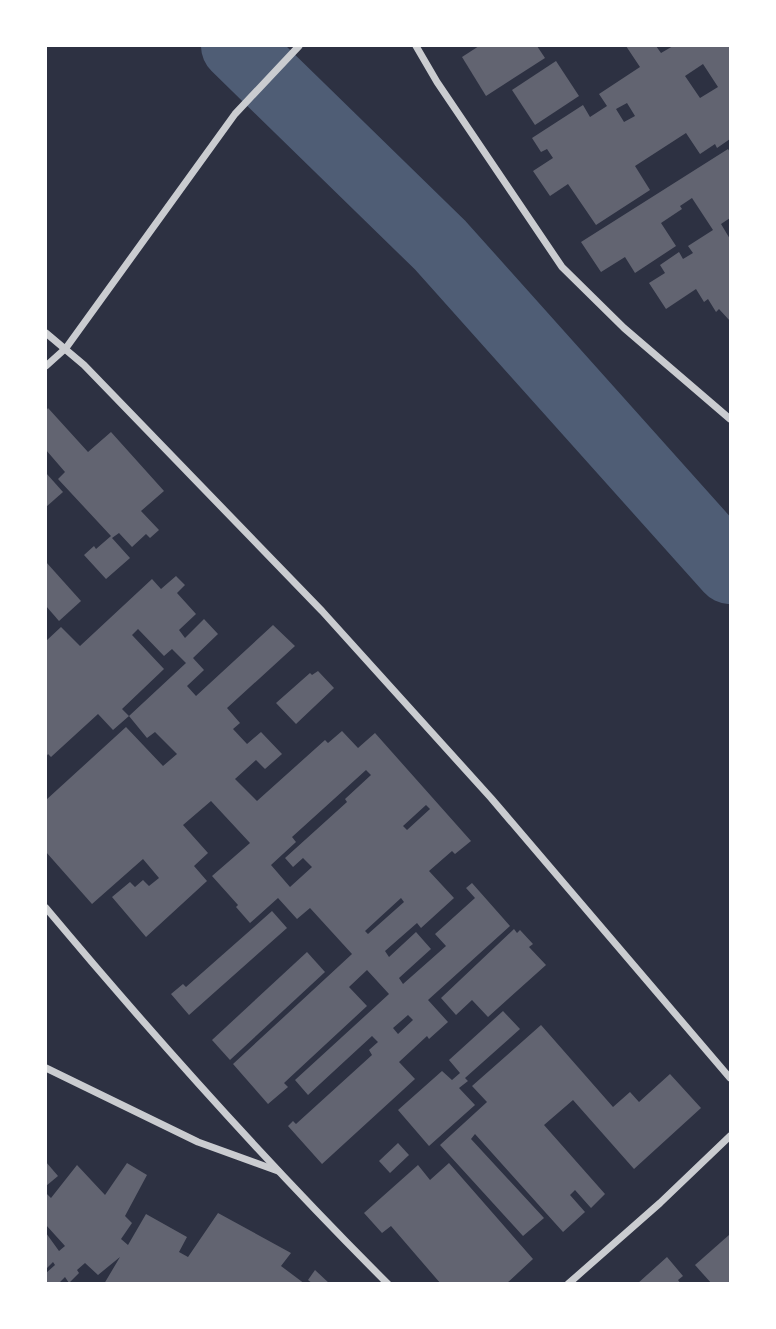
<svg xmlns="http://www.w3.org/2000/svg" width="776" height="1329" font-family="Quicksand,sans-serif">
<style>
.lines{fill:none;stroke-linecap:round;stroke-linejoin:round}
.river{stroke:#4f5d75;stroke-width:70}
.building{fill:#626471;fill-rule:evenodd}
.minor{stroke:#caccd0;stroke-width:7}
</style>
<rect width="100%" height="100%" fill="#2d3142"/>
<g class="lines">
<path class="river" d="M236 46 440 245 730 569"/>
</g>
<g class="building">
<path d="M479 46H537L545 58 486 96 462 57Z"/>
<path d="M626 46H656L661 53 673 46H730V139L717 148 715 144 700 154 686 133 635 166 650 190 596 225 568 184 550 196 533 171 553 158 547 149 541 152 532 138 583 105 590 117 607 106 599 94 640 67ZM703 64 718 87 700 98 685 76ZM627 103 635 116 624 122 616 109Z"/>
<path d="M556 61 579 96 535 125 512 90Z"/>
<path d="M728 149 730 152V218L721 224 730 239V321L719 309 716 312 708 299 704 302 696 289 666 309 649 283 665 273 660 265 679 252 683 259 693 253 688 246 713 230 692 198 680 206 682 209 661 223 676 246 635 273 625 257 601 272 581 242Z"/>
<path d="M48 408 88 452 111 432 164 491 141 511 159 530 150 538 146 534 132 547 119 533 112 538 130 558 106 579 84 555 94 546 96 549 111 536 58 479 65 472 46 450V411Z"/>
<path d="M46 473 63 492 46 507Z"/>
<path d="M46 562 81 601 59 621 46 606Z"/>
<path d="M176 576 185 585 177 593 196 614 179 630 185 638 204 619 218 634 193 658 204 670 187 686 196 696 273 625 295 646 227 708 240 723 233 729 247 744 261 732 282 754 265 769 256 760 235 779 257 801 325 740 328 743 342 731 358 748 375 733 471 841 455 854 452 851 429 871 454 898 421 928 417 923 385 951 389 957 416 932 431 949 399 978 403 984 446 946 435 934 475 898 466 888 472 883 510 926 428 1000 448 1022 429 1039 427 1036 399 1062 415 1079 322 1164 288 1126 293 1121 296 1124 372 1055 369 1050 378 1042 372 1036 308 1095 295 1080 389 994 367 970 349 987 367 1006 284 1083 288 1087 268 1104 233 1064 352 954 310 908 297 919 278 898 250 923 236 907 238 905 212 876 250 843 211 801 183 825 208 853 194 866 207 881 146 937 112 897 130 882 135 887 143 880 149 886 159 878 143 859 92 904 46 852V800L126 727 163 766 177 754 155 732 147 738 129 716 113 730 98 714 51 757 48 754 46 757V641L61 627 80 646 152 579 161 589ZM138 629 164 656 172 649 186 663 129 716 122 709 164 669 132 635ZM366 770 371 775 345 799 347 802 285 858 293 867 303 858 312 867 290 887 271 865 296 842 292 837ZM426 805 430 809 407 830 403 826ZM401 898 404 902 368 934 365 931ZM408 1015 413 1020 398 1034 393 1028Z"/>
<path d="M318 671 334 688 296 724 276 703 310 673 312 675Z"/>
<path d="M272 911 287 928 189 1015 171 994 183 984 186 987Z"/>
<path d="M514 929 517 933 520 930 533 944 529 947 546 965 488 1017 472 1000 456 1015 441 998Z"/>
<path d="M307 952 325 972 230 1060 212 1040Z"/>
<path d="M503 1011 520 1029 465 1078 468 1081 459 1088 475 1105 429 1146 398 1110 442 1071 452 1080 460 1073 449 1060Z"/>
<path d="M541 1025 613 1107 630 1092 639 1102 670 1074 701 1108 634 1169 573 1100 544 1125 605 1194 591 1208 575 1190 570 1195 585 1212 563 1232 475 1134 471 1139 544 1218 523 1236 440 1145 487 1102 472 1086Z"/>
<path d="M398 1143 409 1155 390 1173 379 1161Z"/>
<path d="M46 1162 58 1176 46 1186Z"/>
<path d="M127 1163 147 1175 125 1216 132 1223 121 1239 128 1245 146 1214 187 1237 179 1252 188 1257 218 1213 291 1253 281 1266 305 1284H104L120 1257 98 1275 85 1263 77 1270 79 1273 69 1283 65 1277 58 1284H46V1273L55 1265 53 1262 46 1269V1233L59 1251 65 1246 46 1225V1193L51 1198 77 1165 105 1195Z"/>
<path d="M449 1163 533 1259 506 1284H441L391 1226 382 1233 364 1213 418 1165 430 1180Z"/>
<path d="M729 1235 730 1237V1284H712L695 1265Z"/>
<path d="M667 1257 683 1276 678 1280 681 1284H637Z"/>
<path d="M315 1270 330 1284H313L308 1280Z"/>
</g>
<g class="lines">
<g class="minor">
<path d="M416 46 437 82 562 267 624 328 730 419"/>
<path d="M46 333 84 365 322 611 491 798 730 1078"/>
<path d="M46 366 66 348 235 114 299 46"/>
<path d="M46 908C155 1038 268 1164 388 1284"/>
<path d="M46 1068 198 1142 278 1171"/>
<path d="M568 1284 660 1203 730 1136"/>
</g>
</g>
<rect width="776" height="1329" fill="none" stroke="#ffffff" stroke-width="94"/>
</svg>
